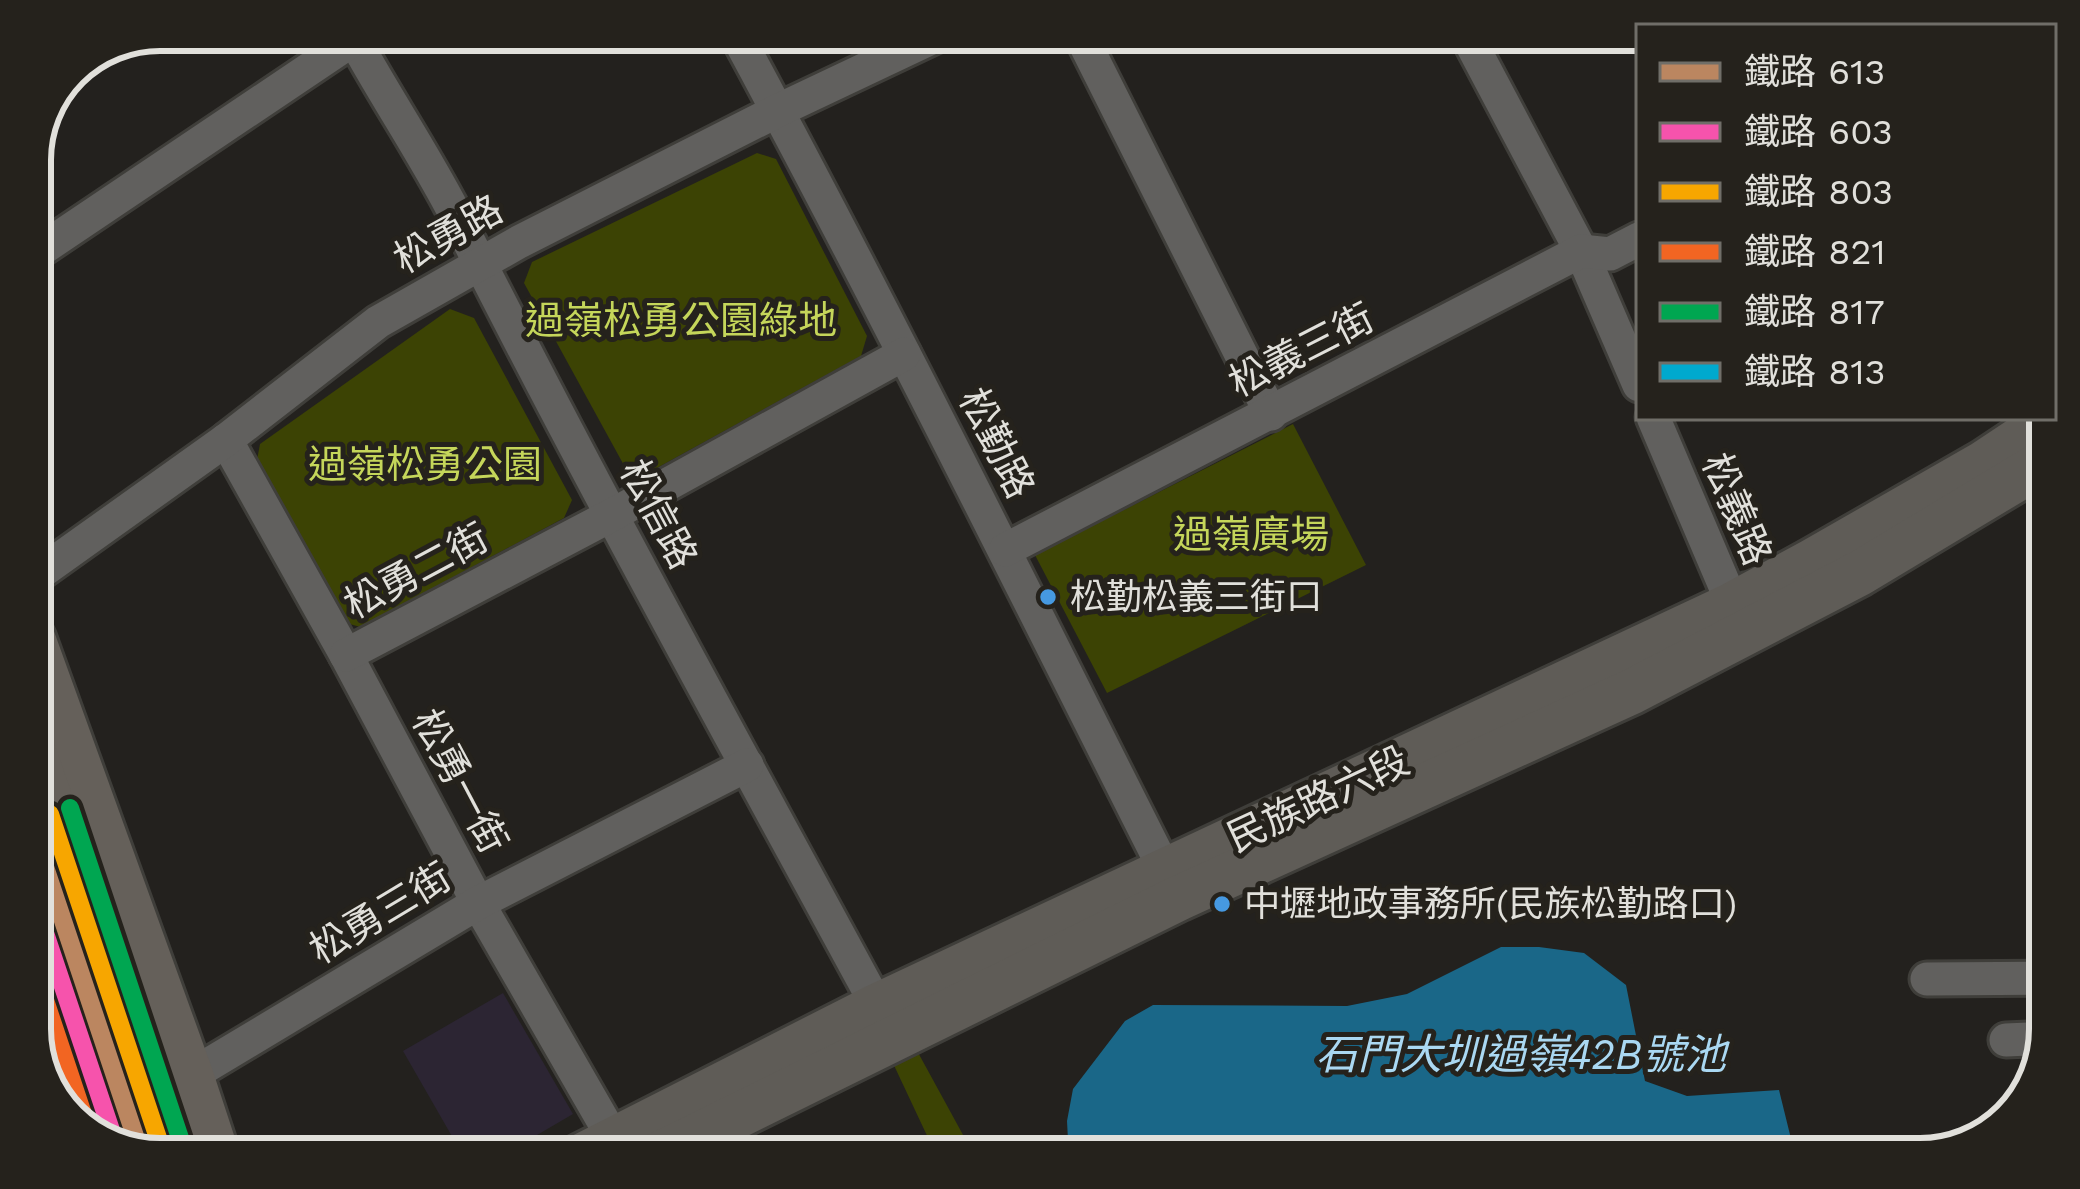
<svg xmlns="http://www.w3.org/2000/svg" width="2080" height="1189" font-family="'Work Sans','Noto Sans TC',sans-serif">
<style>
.commercial{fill:#2c2533}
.green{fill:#3c4304}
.water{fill:#1a6788}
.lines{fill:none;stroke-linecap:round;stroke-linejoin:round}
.minor-casing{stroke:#3f3e3a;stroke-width:39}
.secondary-casing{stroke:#3f3e3a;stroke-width:51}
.primary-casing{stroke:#3f3e3a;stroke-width:57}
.minor{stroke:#61605e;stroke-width:33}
.secondary{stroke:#5f5c57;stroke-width:45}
.primary{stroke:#65605a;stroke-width:51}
.rail-1-casing{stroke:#25221c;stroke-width:27}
.rail-2-casing{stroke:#25221c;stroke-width:27}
.rail-3-casing{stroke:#25221c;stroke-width:27}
.rail-4-casing{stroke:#25221c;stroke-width:27}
.rail-5-casing{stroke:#25221c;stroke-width:27}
.rail-6-casing{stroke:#25221c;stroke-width:27}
.rail-1{stroke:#bb8660;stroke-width:18}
.rail-2{stroke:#f653ac;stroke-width:18}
.rail-3{stroke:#f7a600;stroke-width:18}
.rail-4{stroke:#f26522;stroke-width:18}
.rail-5{stroke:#00a651;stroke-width:18}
.rail-6{stroke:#00a9ce;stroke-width:18}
.bus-dot{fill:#4699e1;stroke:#25221c;stroke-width:4.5}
.labels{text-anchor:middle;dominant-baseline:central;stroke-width:10;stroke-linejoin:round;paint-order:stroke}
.bus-label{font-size:36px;fill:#e1e0db;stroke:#25221c;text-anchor:start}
.street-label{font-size:39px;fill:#e1e0db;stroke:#25221c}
.park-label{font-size:39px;fill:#c5d65a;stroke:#25221c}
.water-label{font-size:42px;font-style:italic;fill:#aad8f2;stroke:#25221c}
.rim{fill:none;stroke:#e1e0db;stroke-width:6}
</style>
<rect width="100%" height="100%" fill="#23211e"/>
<path class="commercial" d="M503 993 573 1114 496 1159H465L403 1051Z"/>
<g class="green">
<path d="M757 153 776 159 867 336 861 356 646 474 626 469 524 283 532 262Z"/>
<path d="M450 309 474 318 572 500 564 518 360 627 343 622 256 465 260 444Z"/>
<path d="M1293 424 1366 565 1107 693 1035 555Z"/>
<path d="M915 1047 968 1144 998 1143 1037 1159H938L891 1059Z"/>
</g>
<path class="water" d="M1501 947H1539L1584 953 1626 985 1645 1081 1687 1096 1779 1090 1796 1159H1069L1067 1121 1073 1089 1125 1021 1153 1005 1347 1006 1407 994Z"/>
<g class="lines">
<g class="minor-casing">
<g id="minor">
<path d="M349 30C382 92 422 150 454 212 592 486 742 756 888 1026"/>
<path d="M734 30C887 313 1029 601 1174 888"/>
<path d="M1078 30 1271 414"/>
<path d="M1464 30 1581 251 1639 385"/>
<path d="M30 257 354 39"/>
<path d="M1653 417 1742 626"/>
<path d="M226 440 346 655 478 903 624 1157"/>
<path d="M1005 550 1581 251 1610 254 1639 239"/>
<path d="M30 580 226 440 378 322 519 242 779 110 948 30"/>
<path d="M346 655 612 515 904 354"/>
<path d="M1927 979 2050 978"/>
<path d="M2006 1040 2048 1038"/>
<path d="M188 1077 478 903 747 765"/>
</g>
</g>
<g class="secondary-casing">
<g id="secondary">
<path d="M576 1159 877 1006 1732 605 1811 562 1984 463 2050 419"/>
<path d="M650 1159 1179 898 1631 692 1860 573 2028 472 2050 457"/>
</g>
</g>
<g class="primary-casing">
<g id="primary">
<path d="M30 640 188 1077 215 1159"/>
<path d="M30 751 171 1159"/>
<path d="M30 976 81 1129"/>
</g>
</g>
<use href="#minor" class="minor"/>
<use href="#secondary" class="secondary"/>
<use href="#primary" class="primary"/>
<g class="rail-1-casing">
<path id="rail-1" d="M30 822 141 1154"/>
</g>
<g class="rail-2-casing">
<path id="rail-2" d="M30 888 117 1148"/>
</g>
<g class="rail-3-casing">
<path id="rail-3" d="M50 814 161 1147"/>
</g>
<g class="rail-4-casing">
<path id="rail-4" d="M30 955 91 1138"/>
</g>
<g class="rail-5-casing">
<path id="rail-5" d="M70 808 181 1141"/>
</g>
<g class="rail-6-casing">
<path id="rail-6" d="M30 1021 59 1108"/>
</g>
<use href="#rail-1" class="rail-1"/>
<use href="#rail-2" class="rail-2"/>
<use href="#rail-3" class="rail-3"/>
<use href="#rail-4" class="rail-4"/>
<use href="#rail-5" class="rail-5"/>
<use href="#rail-6" class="rail-6"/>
</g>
<g class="bus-dot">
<circle cx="1048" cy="597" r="10"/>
<circle cx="1222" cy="904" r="10"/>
</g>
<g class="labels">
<g class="bus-label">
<text x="1070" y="597">松勤松義三街口</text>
<text x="1244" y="904">中壢地政事務所(民族松勤路口)</text>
</g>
<g class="street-label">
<text transform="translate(448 234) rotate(-29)">松勇路</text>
<text transform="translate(1301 350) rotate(-27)">松義三街</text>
<text transform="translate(997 443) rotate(63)">松勤路</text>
<text transform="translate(1737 509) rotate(67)">松義路</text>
<text transform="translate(659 514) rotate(62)">松信路</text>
<text transform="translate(416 571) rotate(-28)">松勇二街</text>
<text transform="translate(460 781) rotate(62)">松勇一街</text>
<text transform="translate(1318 799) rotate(-25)">民族路六段</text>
<text transform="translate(380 913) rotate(-31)">松勇三街</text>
</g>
<g class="park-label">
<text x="681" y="320">過嶺松勇公園綠地</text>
<text x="425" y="464">過嶺松勇公園</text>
<text x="1251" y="534">過嶺廣場</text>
</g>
<g class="water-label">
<text x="1521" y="1054">石門大圳過嶺42B號池</text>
</g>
</g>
<path d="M0 0H2080V1189H0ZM160 51H1920A109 109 0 0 1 2029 160V1029A109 109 0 0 1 1920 1138H160A109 109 0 0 1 51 1029V160A109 109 0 0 1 160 51Z" fill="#25221c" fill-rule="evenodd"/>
<path class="rim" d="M160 51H1920A109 109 0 0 1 2029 160V1029A109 109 0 0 1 1920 1138H160A109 109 0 0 1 51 1029V160A109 109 0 0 1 160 51Z"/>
<rect x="1636" y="24" width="420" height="396" fill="#25221c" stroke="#706e68" stroke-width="3"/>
<rect x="1660" y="63" width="60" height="18" fill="#bb8660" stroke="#706e68" stroke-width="3"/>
<text x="1744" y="84" font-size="36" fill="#e1e0db">鐵路 613</text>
<rect x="1660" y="123" width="60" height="18" fill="#f653ac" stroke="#706e68" stroke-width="3"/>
<text x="1744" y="144" font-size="36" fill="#e1e0db">鐵路 603</text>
<rect x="1660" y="183" width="60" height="18" fill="#f7a600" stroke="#706e68" stroke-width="3"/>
<text x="1744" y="204" font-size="36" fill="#e1e0db">鐵路 803</text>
<rect x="1660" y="243" width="60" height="18" fill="#f26522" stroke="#706e68" stroke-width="3"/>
<text x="1744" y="264" font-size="36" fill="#e1e0db">鐵路 821</text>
<rect x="1660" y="303" width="60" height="18" fill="#00a651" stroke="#706e68" stroke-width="3"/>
<text x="1744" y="324" font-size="36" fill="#e1e0db">鐵路 817</text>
<rect x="1660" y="363" width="60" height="18" fill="#00a9ce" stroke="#706e68" stroke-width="3"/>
<text x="1744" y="384" font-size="36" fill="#e1e0db">鐵路 813</text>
</svg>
